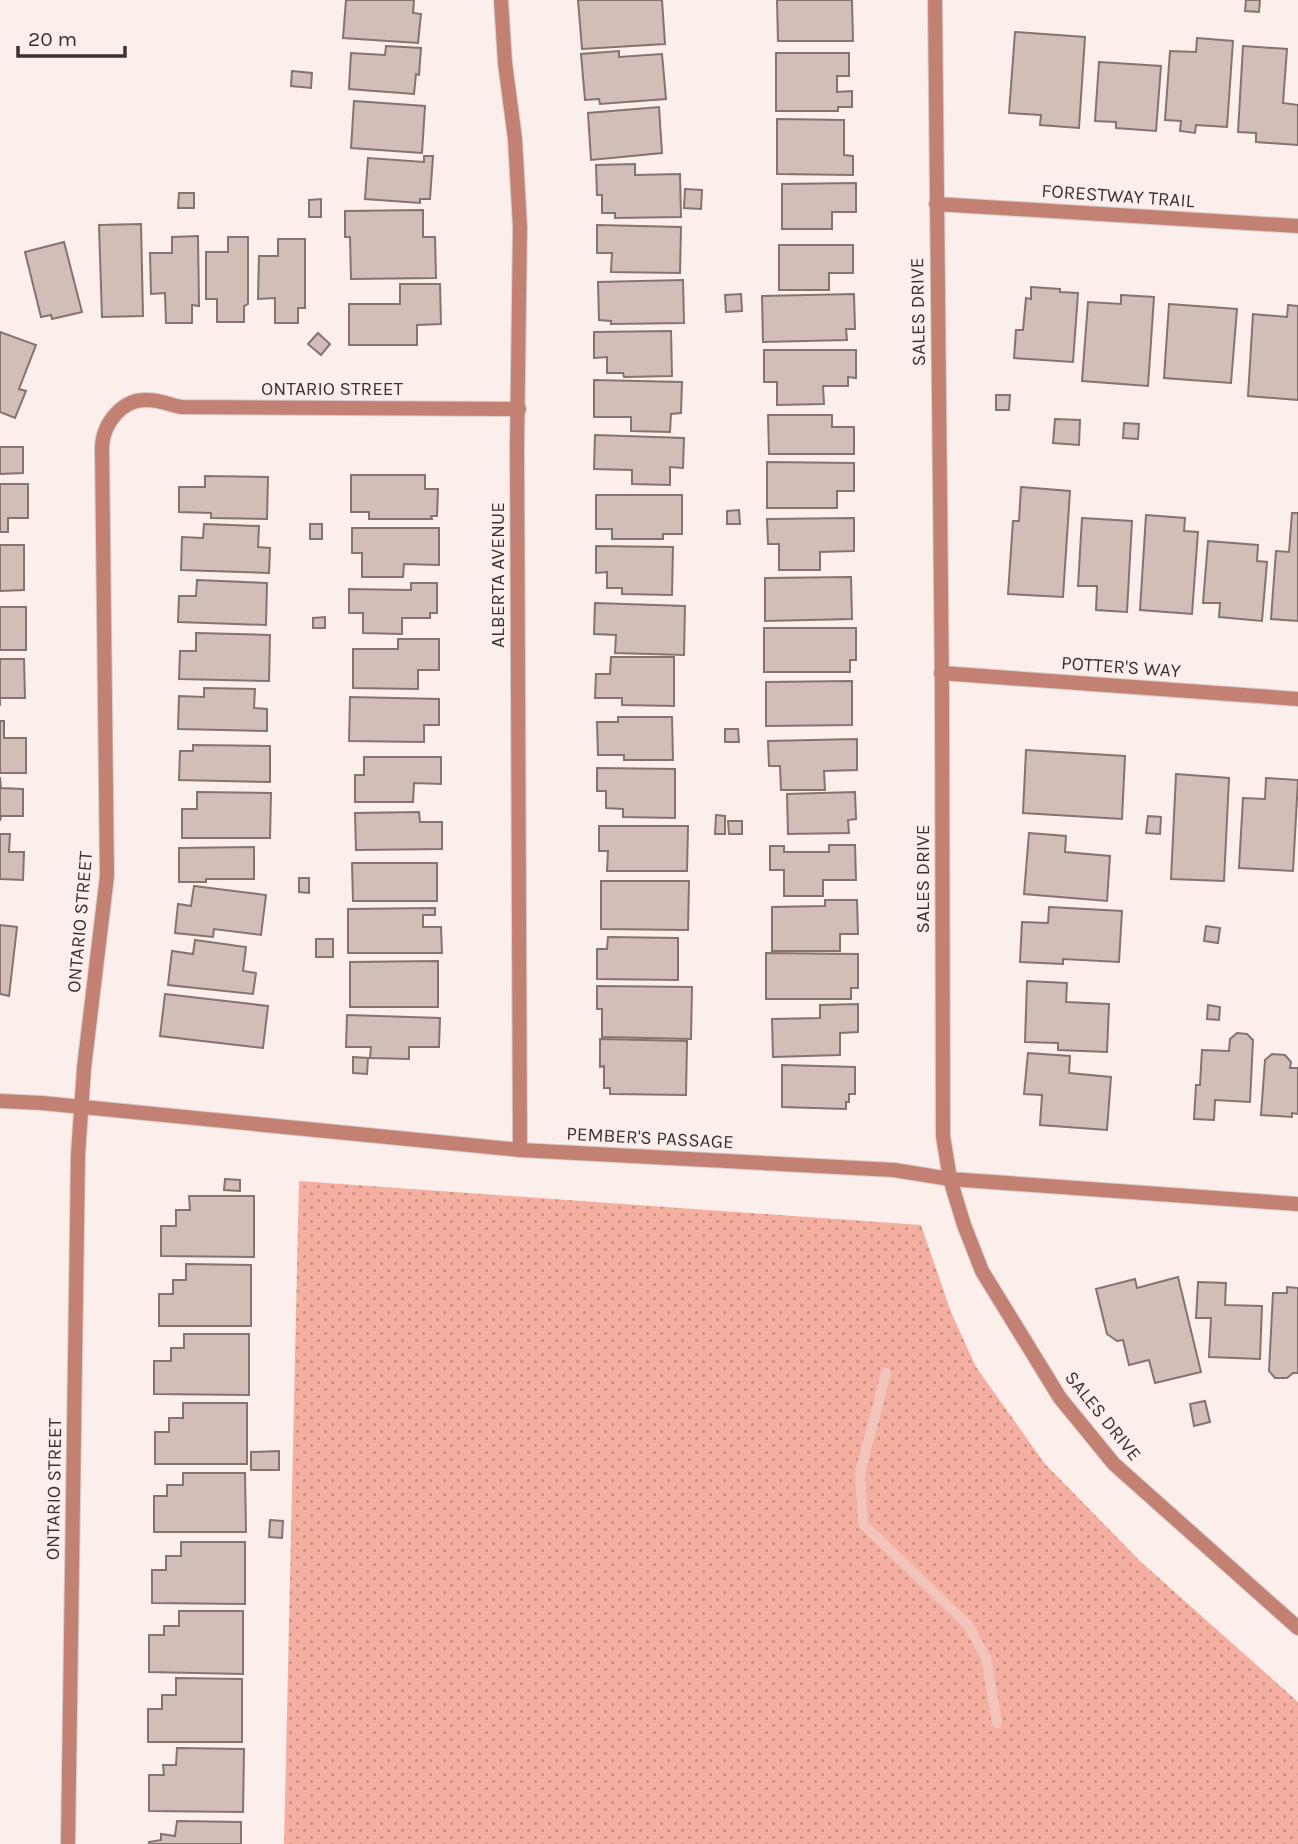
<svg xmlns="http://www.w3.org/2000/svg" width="1298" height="1844" font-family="Karla,sans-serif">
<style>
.grass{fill:url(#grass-dots)}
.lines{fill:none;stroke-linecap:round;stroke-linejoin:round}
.stream{stroke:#f1c5bc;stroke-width:10}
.building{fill:#d3bdb8;stroke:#86726e;stroke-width:2}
.street-casing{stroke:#d9ccc9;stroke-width:16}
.street{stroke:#c38173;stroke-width:14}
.labels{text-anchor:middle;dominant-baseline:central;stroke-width:6;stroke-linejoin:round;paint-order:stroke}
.street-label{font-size:19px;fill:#3b3230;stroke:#fceeeb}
</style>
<defs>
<pattern id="grass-dots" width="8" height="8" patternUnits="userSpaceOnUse" patternTransform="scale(1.75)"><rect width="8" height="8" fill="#f5afa0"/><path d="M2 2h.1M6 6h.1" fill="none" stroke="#c88f83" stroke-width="1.8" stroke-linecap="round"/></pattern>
</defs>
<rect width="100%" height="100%" fill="#fceeeb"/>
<path class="grass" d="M299 1181 921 1225 951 1312 976 1367 1045 1464 1141 1562 1298 1702V1844H284Z"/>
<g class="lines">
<path class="stream" d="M886 1373 860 1473 863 1524 968 1625 986 1658 997 1723"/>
</g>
<g class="building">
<path d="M346 0H414L413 13 421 14 418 43 343 38Z"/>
<path d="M578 0H662L665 44 582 49Z"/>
<path d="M777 0H852L853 41H778Z"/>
<path d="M1246 0H1260L1259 12 1245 11Z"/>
<path d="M1015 32 1085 37 1079 128 1040 125 1041 115 1009 113Z"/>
<path d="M1197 38 1233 41 1227 127 1196 125 1195 133 1180 131 1181 121 1165 120 1170 51 1196 52Z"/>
<path d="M386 46 421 48 419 75 416 74 414 94 349 89 351 53 385 55Z"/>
<path d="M1243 46 1287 49 1283 103 1298 105V145L1256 142V133L1238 132Z"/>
<path d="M619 51V57L662 54 666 99 600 104 599 99 585 100 581 54Z"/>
<path d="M776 53H849V76H837V92L852 91V107H838V111H776Z"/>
<path d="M1099 62 1161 66 1156 131 1116 128V122L1095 121Z"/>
<path d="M292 71 312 73 311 88 291 86Z"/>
<path d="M354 101 425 106 422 153 351 148Z"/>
<path d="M659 107 662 153 591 160 588 113Z"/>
<path d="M777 119 844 120V155L853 156V175L777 174Z"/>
<path d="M424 156H433L430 199H420V203L365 199 368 158 424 162Z"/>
<path d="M635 164V175L680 174 681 217 615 218V213H602V195H597L596 165Z"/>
<path d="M856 183V212H832V229H782V184Z"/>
<path d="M685 189 702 190 701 209 684 208Z"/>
<path d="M179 193H194V208H178Z"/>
<path d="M321 199V217H309V200Z"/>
<path d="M423 210V237H435L436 278 351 279 350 237H345V211Z"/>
<path d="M141 224 143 316 102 317 99 225Z"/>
<path d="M597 225 681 227 680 273 611 272 612 253H597Z"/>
<path d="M198 236 199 306 192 305V323H166L165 293 151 294 150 253H172V237Z"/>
<path d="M228 237H248V304L244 306V322H217V299H206V252H228Z"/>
<path d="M278 239H305V308H298V323H275V298L258 299 259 256H278Z"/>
<path d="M64 242 82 312 52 319 51 315 41 317 25 252Z"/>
<path d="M779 245H853V273H829V290H779Z"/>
<path d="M683 280 684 323 611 324V321L599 320 598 282Z"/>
<path d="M400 284H440L441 324 417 325V345H349V304H400Z"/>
<path d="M1031 287 1060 289V292L1078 293 1073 362 1014 358 1016 330H1023L1026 298 1031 299Z"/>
<path d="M741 294 742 311 726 312 725 295Z"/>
<path d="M854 294 855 329H846L847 340 763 342 762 296Z"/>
<path d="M1121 295 1154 297 1148 386 1082 381 1088 302 1121 304Z"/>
<path d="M1169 304 1237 309 1231 383 1164 378Z"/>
<path d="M1288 305 1298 306V400L1248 396 1253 314 1287 317Z"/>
<path d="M671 331 672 376 624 377 623 373H607V357L594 358V332Z"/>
<path d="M0 332 36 345 19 389 26 391 15 418 0 412Z"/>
<path d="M318 333 330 344 321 355 308 344Z"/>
<path d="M764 350H856V378L848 377V386H823L824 404 777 405V382H764Z"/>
<path d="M594 380 682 382 681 413 671 414 670 432 631 431V417H594Z"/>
<path d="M996 395H1010L1009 410H996Z"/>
<path d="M768 415H832V427H854V454H769Z"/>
<path d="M1055 419 1080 420 1079 445 1053 443Z"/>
<path d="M1124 423 1139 424 1138 439 1123 438Z"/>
<path d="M595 435 684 438 683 468 670 467V485L632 484V470L594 469Z"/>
<path d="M0 447H23V473L0 474Z"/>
<path d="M767 462 854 463V491H837V508H767Z"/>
<path d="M351 475H425V489H438L437 516H431L432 519H369V512H351Z"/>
<path d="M205 476 268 477 267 519 211 518V513L179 512V487H205Z"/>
<path d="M0 484H28V518H8V532H0Z"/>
<path d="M1021 487 1070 491 1063 597 1008 594 1013 521H1019Z"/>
<path d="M596 495H682V534H663V539H612V529H596Z"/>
<path d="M739 510 740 524H727V511Z"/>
<path d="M1292 513H1298V621L1271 619 1276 551 1289 552Z"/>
<path d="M1146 515 1185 518 1184 531 1198 532 1192 614 1140 610Z"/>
<path d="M854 518V551L820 552V570H779V544H768L767 519Z"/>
<path d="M1082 518 1132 521 1127 612 1096 610 1097 586H1078Z"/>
<path d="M204 524 259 526 258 547 270 548 269 573 181 570 182 537 203 538Z"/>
<rect x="310" y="524" width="12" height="15"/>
<path d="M352 528H439V565L404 564 403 577H362V553H352Z"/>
<path d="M1208 541 1258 545 1257 561 1267 562 1262 621 1219 617 1220 603H1203Z"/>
<path d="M0 545H24V590L0 591Z"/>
<path d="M596 546 673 547 672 595 622 594V588H607V572L596 573Z"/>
<path d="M851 577 852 619 765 621V578Z"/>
<path d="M197 580 267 583 266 625 178 622 179 596H196Z"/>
<path d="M411 583H437V613H430V618H402V634L363 633V613H349V589L411 590Z"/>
<path d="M595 603 685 606 684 655 615 653 616 635 594 634Z"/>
<rect x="0" y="607" width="26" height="43"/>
<path d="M325 617V628H313V618Z"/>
<path d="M764 628H856V660H850V672H764Z"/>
<path d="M196 633 270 635 269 681 179 679 180 651H196Z"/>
<path d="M398 639H439V670H418V689L353 688V649H398Z"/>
<path d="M611 657H674V706L622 705V698H595L596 674H610Z"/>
<path d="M0 659H24L25 698H0V706Z"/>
<path d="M852 681V725L766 726V682Z"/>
<path d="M204 688 255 689 254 708 267 709V731L178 729 179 696 204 697Z"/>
<path d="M350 697 439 699V725H424V742L349 741Z"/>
<path d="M618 717H672L673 760H624V755H598L597 722H618Z"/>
<path d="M0 721H4V738H26V773H0Z"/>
<path d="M725 729H738L739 742H725Z"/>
<path d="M857 739V770L824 771 825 790H781L780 766H769L768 741Z"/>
<path d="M193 745 270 746V782L179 780 180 751H193Z"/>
<path d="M1026 750 1125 756 1122 819 1023 813Z"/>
<path d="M364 757H441V784L414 783 413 802H355V775H364Z"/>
<path d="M597 768 675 769V818L623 817V809L606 808V791H597Z"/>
<path d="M1176 774 1229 778 1224 881 1171 879Z"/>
<path d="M0 777 1 788 23 789V816H1L0 821Z"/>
<path d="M1266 778 1298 780 1293 871 1239 868 1243 798 1265 799Z"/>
<path d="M197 792 271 793 270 838H182V809H197Z"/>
<path d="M855 792 856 819 848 820 849 833 788 834 787 794Z"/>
<path d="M419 812 420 822H442V849L356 850 355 813Z"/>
<path d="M716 815 725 816V834H715Z"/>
<path d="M1148 816 1161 817 1160 834 1146 833Z"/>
<path d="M728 821H742V834H729Z"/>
<path d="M599 826H688L687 871H607L608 851H599Z"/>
<path d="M1029 833 1066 836 1065 852 1110 856 1107 901 1024 894Z"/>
<path d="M0 834H10L9 852H24L23 880 0 879Z"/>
<path d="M829 845H855L856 880H823V896H784V870H770V846H784V852H829Z"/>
<path d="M254 847V879H206V882H179V848Z"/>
<path d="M352 863H437V901H353Z"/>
<path d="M299 878H309V893L299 892Z"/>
<path d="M601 881H689L688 930 601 929Z"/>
<path d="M194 886 266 895 261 935 214 929 213 937 175 933 178 904 191 906Z"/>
<path d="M825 900H857L858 934H840V951H772V907L825 906Z"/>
<path d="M1049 907 1122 911 1119 962 1063 959V964L1020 962 1022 922 1048 923Z"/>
<path d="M435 908V915H423V927H441L442 953H348V909Z"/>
<path d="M0 925 17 927 9 996 0 994Z"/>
<path d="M1206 926 1220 928 1218 943 1204 941Z"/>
<path d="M608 937 678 938V980L597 979V949H607Z"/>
<rect x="316" y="939" width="17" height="18"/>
<path d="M195 940 246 947 243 971 256 973 253 994 168 985 172 951 193 954Z"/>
<path d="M766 953 858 954V988H851V999H766Z"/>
<path d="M438 961V1007H350V962Z"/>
<path d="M1027 981 1067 983 1066 1002 1109 1004 1107 1052 1058 1050V1043L1025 1042Z"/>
<path d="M597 986 692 987 691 1039 602 1037V1009H597Z"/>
<path d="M165 994 268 1006 263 1048 160 1036Z"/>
<path d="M858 1004V1032L840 1033V1055L773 1057 772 1019 820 1018V1005Z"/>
<path d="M1208 1005 1220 1007 1219 1020 1207 1019Z"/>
<path d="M347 1015 440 1018 439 1047H409V1059L370 1058 371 1047H346Z"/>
<path d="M1237 1033 1247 1034 1253 1040 1250 1102 1215 1100 1214 1120 1194 1119 1196 1085H1200L1202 1050 1229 1051 1230 1039Z"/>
<path d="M600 1039 687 1041 686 1095 610 1094V1088H604V1066L600 1067Z"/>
<path d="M1028 1053 1070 1056 1069 1073 1111 1077 1107 1130 1040 1125 1042 1095 1024 1094Z"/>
<path d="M1272 1054 1285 1055 1291 1062 1290 1068H1298V1114L1292 1113V1117L1261 1115 1265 1060Z"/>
<path d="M353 1057 368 1058 367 1074 353 1073Z"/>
<path d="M782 1065 855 1067V1094H849V1102H846V1109L782 1107Z"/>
<path d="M225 1179 240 1180V1191L224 1190Z"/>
<path d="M189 1196H254V1257L161 1256V1226H176V1210H190Z"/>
<path d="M186 1264 251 1265V1326H159V1294H173V1280H186Z"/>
<path d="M1178 1277 1201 1372 1155 1383 1149 1360 1129 1365 1123 1340 1117 1341 1107 1334 1096 1289 1135 1279 1137 1288Z"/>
<path d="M1198 1282 1226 1283 1225 1305 1262 1306 1260 1359 1209 1357 1211 1318H1196Z"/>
<path d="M1287 1287 1298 1288V1373H1293L1287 1378H1275L1269 1371 1273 1293H1287Z"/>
<path d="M184 1334H249V1395L154 1394V1361H171V1348H184Z"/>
<path d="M1205 1401 1210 1422 1194 1426 1190 1404Z"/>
<path d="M183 1403H247V1464H155V1432H169V1418H183Z"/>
<path d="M279 1451V1470H251V1452Z"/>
<path d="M183 1473H245L246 1532H154V1496H167V1485H183Z"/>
<path d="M270 1520 283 1521 282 1538 269 1537Z"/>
<path d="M181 1542H245V1604L152 1603V1570H166V1556H181Z"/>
<path d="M179 1611H243V1674L149 1672V1635H164V1626H179Z"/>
<path d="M176 1678 242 1679V1742H148V1709H162V1695H176Z"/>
<path d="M177 1748 244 1749 243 1812 149 1811V1775H164L163 1765H176Z"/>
<path d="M177 1821 241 1822V1844H149V1842L161 1840V1834L175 1836Z"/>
</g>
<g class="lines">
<g class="street-casing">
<g id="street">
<path d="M501 0 505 63 515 139 520 227 517 447 520 1150"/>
<path d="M935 0 942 691 943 1136 950 1179 964 1225 982 1271 1060 1398 1114 1464 1298 1628"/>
<path d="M936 204 1298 226"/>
<path d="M941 673 1298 699"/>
<path d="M0 1101 42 1103 520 1150 894 1170 950 1179 1298 1204"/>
<path d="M68 1844 78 1155 84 1068 107 876 102 447C103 424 122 398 148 400 159 400 171 405 181 407L519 409"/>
</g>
</g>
<use href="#street" class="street"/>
</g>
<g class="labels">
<g class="street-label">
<text transform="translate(1118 196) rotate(4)">FORESTWAY TRAIL</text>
<text transform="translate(918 312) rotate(-91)">SALES DRIVE</text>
<text x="332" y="389">ONTARIO STREET</text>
<text transform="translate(498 575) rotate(-90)">ALBERTA AVENUE</text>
<text transform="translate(1121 667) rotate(4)">POTTER'S WAY</text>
<text transform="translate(923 879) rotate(-90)">SALES DRIVE</text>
<text transform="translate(80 922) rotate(-85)">ONTARIO STREET</text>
<text transform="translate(650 1138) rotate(3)">PEMBER'S PASSAGE</text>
<text transform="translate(1103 1416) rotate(51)">SALES DRIVE</text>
<text transform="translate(54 1489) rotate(-89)">ONTARIO STREET</text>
</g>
</g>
<path d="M18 46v10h107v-10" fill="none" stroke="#3b3230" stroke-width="3.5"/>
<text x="28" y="46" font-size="21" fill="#3b3230" stroke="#fceeeb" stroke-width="5" paint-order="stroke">20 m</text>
</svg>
